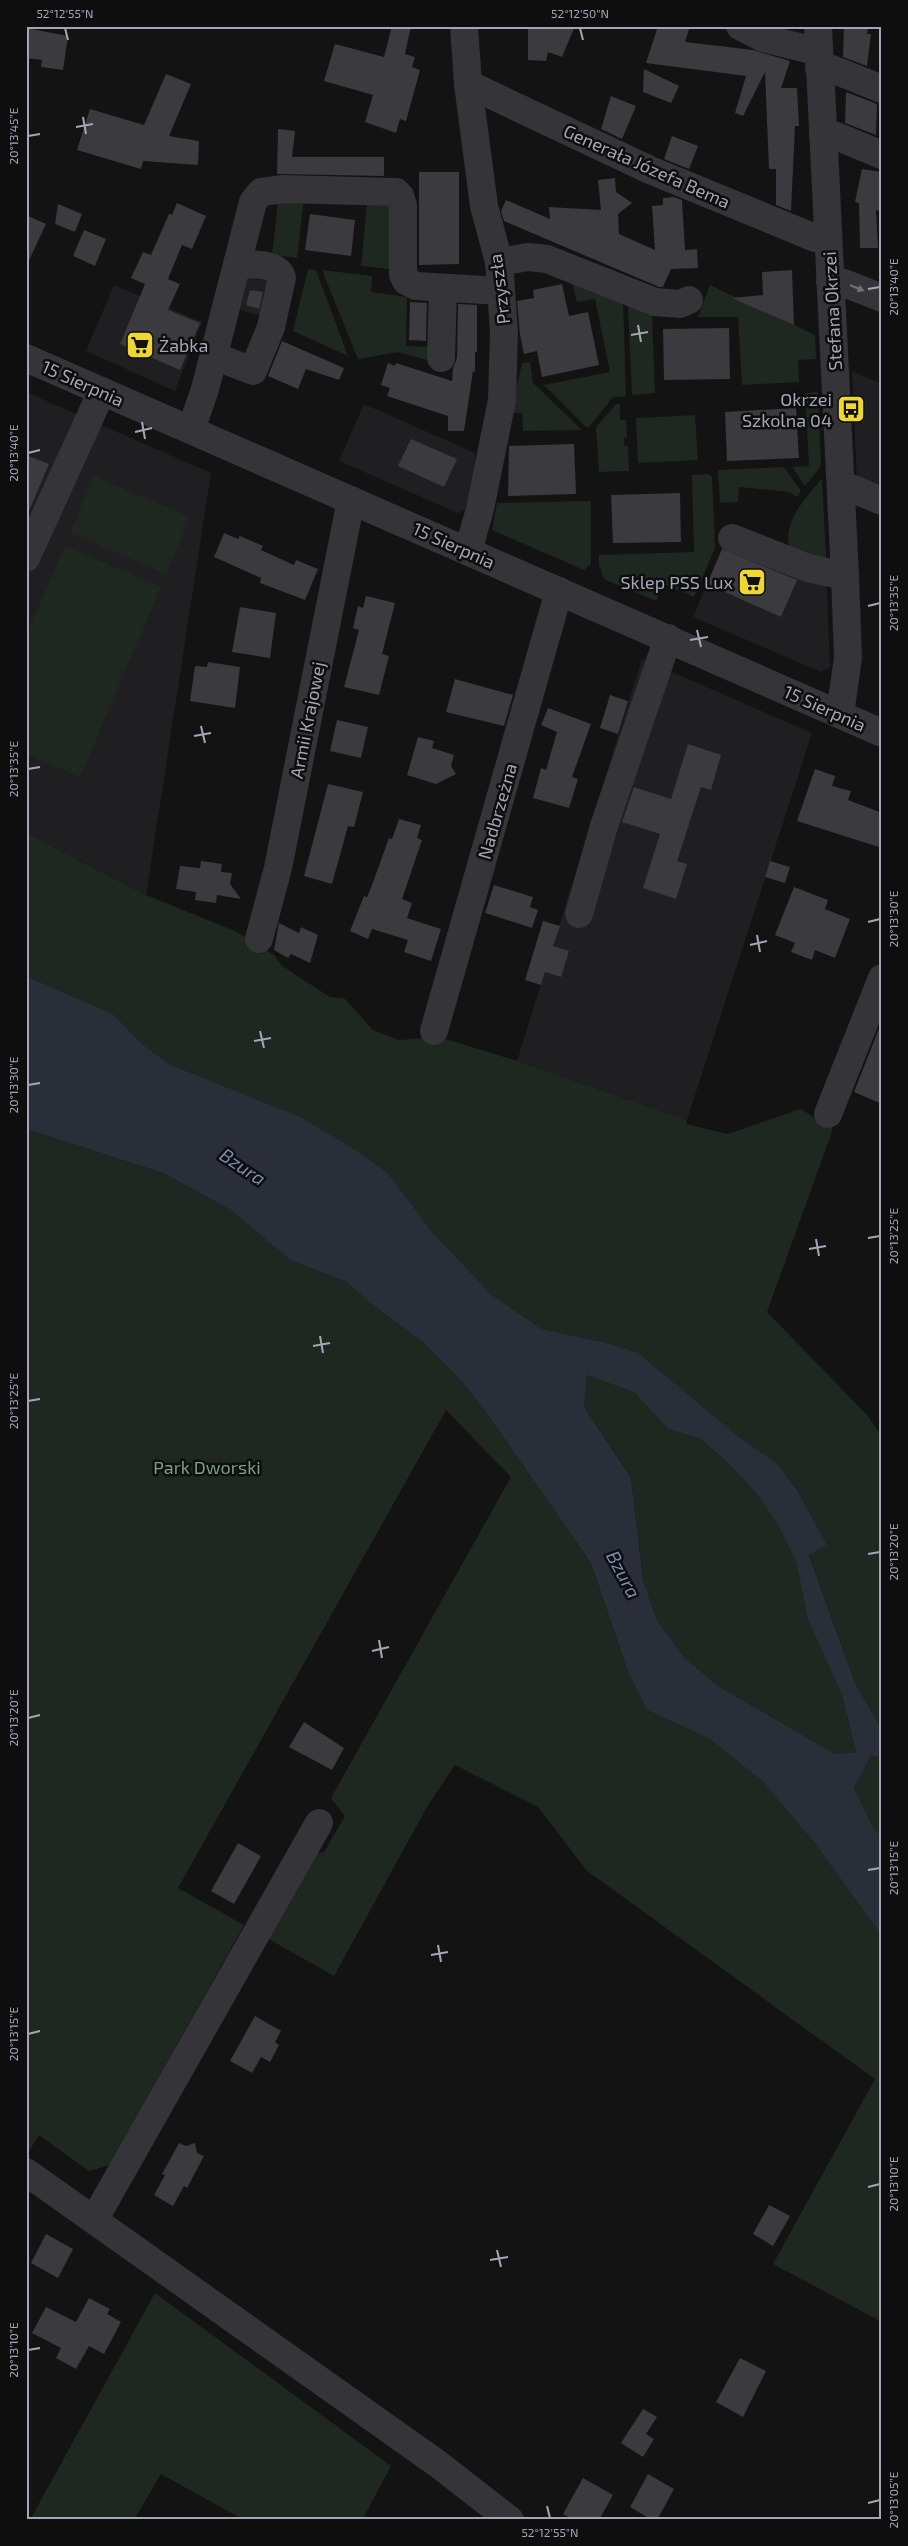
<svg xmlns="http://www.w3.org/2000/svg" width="908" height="2546" font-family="'Exo 2',sans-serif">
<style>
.built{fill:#1f1f21}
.green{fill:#1f2721}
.water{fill:#292e38;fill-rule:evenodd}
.building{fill:#3a3a3f}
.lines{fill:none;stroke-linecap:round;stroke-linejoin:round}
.minor{stroke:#343439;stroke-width:28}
.oneway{fill:#72737d}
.ticks{fill:none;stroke:#a4a6b5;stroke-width:2}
.labels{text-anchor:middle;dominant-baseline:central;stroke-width:5;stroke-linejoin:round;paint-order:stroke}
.street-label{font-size:18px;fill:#a4a6b5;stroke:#0e0e0f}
.poi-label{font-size:18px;fill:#a4a6b5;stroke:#0e0e0f;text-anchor:end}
.park-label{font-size:18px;fill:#7c9f85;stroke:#0e0e0f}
.water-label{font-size:19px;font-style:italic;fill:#7c8caf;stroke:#0e0e0f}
.neatline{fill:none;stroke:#a4a6b5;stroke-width:2}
.ticks-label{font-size:12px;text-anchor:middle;fill:#a4a6b5}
</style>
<rect width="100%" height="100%" fill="#131314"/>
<g class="built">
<path d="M248 278 274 282 267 317 240 310Z"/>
<path d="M114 285 202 322 175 391 86 351Z"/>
<path d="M852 371 882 384V491L857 481Z"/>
<path d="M26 392 211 473 146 895 26 833Z"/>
<path d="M364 404 475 453 473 504 458 513 339 461Z"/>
<path d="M730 531 826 570 830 667 821 672 693 617Z"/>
<path d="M642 659 812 733 687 1120 517 1061Z"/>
</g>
<g class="green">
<path d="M282 195 380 198 391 207 389 269 361 266 367 203 304 199 297 258 272 255 278 202 272 201 277 196Z"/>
<path d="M308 269 316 270 348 356 293 331Z"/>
<path d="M322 270 372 276 371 292 407 297 406 346 432 347 431 361 398 352 358 359Z"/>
<path d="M572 283H577L583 288 598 290 623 301 626 396 613 397 589 427H586L544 385 610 372 595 299 577 302Z"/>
<path d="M710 285 815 335 816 359 798 360 799 382 742 385 738 317H698Z"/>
<path d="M628 305 652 315 655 393 632 395Z"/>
<path d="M530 362 533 383 582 430 523 431 522 413H511L522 363Z"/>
<path d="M818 392 821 466 805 486 792 467 809 466 805 393Z"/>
<path d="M616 404H620V420H626L627 438H624V446H628L629 471 599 472 596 427Z"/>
<path d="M695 415 698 460 638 463 636 418Z"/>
<path d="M784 467 801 491 797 497 789 492 739 487 738 502 720 503 718 470Z"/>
<path d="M708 474 712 477 715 548 694 597 664 584 656 601 604 579 599 565V555L694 552 692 475Z"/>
<path d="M94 476 190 517 166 574 70 533Z"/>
<path d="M822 478 826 558 822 562 789 547C783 520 807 497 822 478Z"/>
<path d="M591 501V564L584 570 492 530 497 503Z"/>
<path d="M65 546 161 587 80 777 26 754V636Z"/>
<path d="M26 833 146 895 235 931 274 955 282 966 330 997 344 998 373 1030 399 1040 439 1037 517 1061 687 1120 686 1124 728 1134 800 1109 833 1129 767 1312 868 1416 882 1437V1730L855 1683 809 1554 827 1545 797 1490 778 1464 738 1436 637 1352 603 1342 542 1329 492 1295 433 1233 388 1173 356 1150 301 1117 169 1064 141 1043 113 1014 26 976Z"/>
<path d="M26 1129 163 1173 231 1210 290 1260 347 1282 370 1303 423 1342 463 1383 488 1415 591 1563 628 1672 647 1710 710 1739 762 1781 813 1841 882 1936V2322L773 2264 875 2079 587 1871 538 1807 455 1765 427 1807 334 1976 267 1938 314 1854 324 1852 345 1816 331 1798 511 1477 446 1410 178 1888 244 1925 110 2165 89 2171 39 2135 26 2156Z"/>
<path d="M587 1374 634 1392 668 1429 699 1438 723 1458 756 1493 777 1523 796 1561 808 1620 842 1695 856 1752 835 1754 718 1686 684 1657 657 1620 643 1580 631 1478 584 1407Z"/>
<path d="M871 1756 882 1757V1836L874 1829 854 1788Z"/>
<path d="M155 2293 391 2466 362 2520H244L161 2474 134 2520H30Z"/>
</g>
<path class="water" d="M26 976 113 1014 141 1043 169 1064 301 1117 356 1150 388 1173 433 1233 492 1295 542 1329 603 1342 637 1352 738 1436 778 1464 797 1490 827 1545 809 1555 855 1683 882 1730V1757L871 1756 854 1788 874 1829 882 1836V1936L813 1841 762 1781 710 1739 647 1710 628 1672 591 1563 488 1415 463 1383 423 1342 370 1303 347 1282 290 1260 231 1210 163 1173 26 1129ZM587 1375 634 1392 668 1429 699 1438 723 1458 756 1493 777 1523 796 1561 808 1620 842 1695 856 1752 835 1754 718 1686 684 1657 657 1620 643 1580 631 1478 584 1407Z"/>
<g class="building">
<path d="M392 26H411L405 54 415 57 412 67 420 70 406 121 400 119 396 133 365 122 373 95 324 81 335 44 384 57Z"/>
<path d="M528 26H575L562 57 548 52 546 61 528 60Z"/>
<path d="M658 26H690L685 42 753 50 790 61 781 88H797L799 126H795L791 211 776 205V169H769L765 72 743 116 735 113 746 76 646 63Z"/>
<path d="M844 26H868L867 34H871L867 66 843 57Z"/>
<path d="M26 28 68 36 63 70 41 67 42 60 26 58Z"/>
<path d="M644 69 679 86 671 103 643 92Z"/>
<path d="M166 74 191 84 169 136 199 141 198 165 143 161 141 169 77 150 90 109 144 125Z"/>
<path d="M846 92 877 104 876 135 845 123Z"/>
<path d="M611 96 636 106 622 139 601 129Z"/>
<path d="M278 129 295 131 292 157H384V176L277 174Z"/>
<path d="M672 136 698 146 689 169 664 159Z"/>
<path d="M862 169 882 172V212L876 210 878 248H860L859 203 855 202Z"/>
<path d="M419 172H459V264L419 265Z"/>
<path d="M615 178 616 192 632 203 618 214 619 234 655 250 652 206 663 205V198L674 197 682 200 685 250 697 249 698 268 671 269 663 287H659L504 221 501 211 506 200 550 219 549 207 601 210 598 180Z"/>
<path d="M177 203 206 216 192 249 182 245 168 279 180 284 168 310 200 323 180 370 120 344 145 284 131 278 143 252 151 255 169 214 172 215Z"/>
<path d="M58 204 82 214 75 232 55 224Z"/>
<path d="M310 214 355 220 351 256 305 250Z"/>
<path d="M26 215 46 224 26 267Z"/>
<path d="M84 230 106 239 95 266 73 256Z"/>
<path d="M792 270 794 325 732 298 763 295 762 272Z"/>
<path d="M562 284 569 316 588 312 599 365 542 377 537 351 524 354 520 335 517 301 534 298 533 290Z"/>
<path d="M250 290 263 292 259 309 246 305Z"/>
<path d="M410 302 427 303 426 341 409 340Z"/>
<path d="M458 304 477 305V352H475V372L473 371 464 431H448V416L387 396 390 388 381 385 388 363 395 366 396 363 452 381 453 368 457 358Z"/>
<path d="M729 328 730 379 664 380 663 329Z"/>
<path d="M282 341 344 368 339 380 306 369 298 389 268 376Z"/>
<path d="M796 408 799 458 727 461 725 412Z"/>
<path d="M411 439 457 459 444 487 398 466Z"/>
<path d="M574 444 576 494 508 496 509 446Z"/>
<path d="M26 455 49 464 26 518Z"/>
<path d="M680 493 681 542 613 543 611 495Z"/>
<path d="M224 533 238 539 240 536 263 546 261 550 294 565 296 560 318 569 305 600 260 583 261 578 214 557Z"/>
<path d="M722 549 797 580 781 617 707 584Z"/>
<path d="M366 596 395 603 382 654 389 656 379 695 344 687 359 630 353 628 358 606 363 608Z"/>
<path d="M240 607 276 613 270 658 232 652Z"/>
<path d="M208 662 240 667 235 708 190 701 195 666 207 667Z"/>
<path d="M455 679 513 695 504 726 446 712Z"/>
<path d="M610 695 628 701 618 734 600 728Z"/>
<path d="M548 708 591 724 572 777 578 779 569 808 533 798 541 768 546 770 557 732 541 725Z"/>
<path d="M337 720 368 727 361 758 330 751Z"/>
<path d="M418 737 434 741 432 748 454 755 451 766 456 774 436 784 407 775Z"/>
<path d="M688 744 721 755 711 790 701 787 677 861 687 864 676 899 643 888 660 834 622 822 634 787 671 799Z"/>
<path d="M815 769 835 776 832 786 851 791 848 800 882 813V848L797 821Z"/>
<path d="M328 784 363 792 354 827 348 826 332 884 304 876Z"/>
<path d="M399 819 421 825 417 838 422 840 402 899 412 903 407 918 441 929 431 961 404 952 408 940 372 929 368 939 350 931 364 896 367 897 372 885 389 838 392 839Z"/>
<path d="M201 861 222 864 221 872 232 873 230 884 241 899 217 895 216 903 195 900 196 892 176 889 180 866 200 868Z"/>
<path d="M770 861 790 867 785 883 765 877Z"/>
<path d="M494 885 533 897 530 907 538 910 532 928 485 913Z"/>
<path d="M794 887 828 900 825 909 850 919 835 958 815 950 812 960 791 952 795 943 775 935Z"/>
<path d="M543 921 560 926 553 946 569 951 561 977 545 972 541 985 525 980Z"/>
<path d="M279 923 299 933 301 927 318 935 310 963 291 954 288 958 274 950Z"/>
<path d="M882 1021V1104L854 1092Z"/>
<path d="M304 1722 344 1748 332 1770 289 1747Z"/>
<path d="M238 1843 261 1856 234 1904 211 1891Z"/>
<path d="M255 2016 281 2031 275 2042 279 2045 270 2062 261 2057 252 2073 230 2061Z"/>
<path d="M179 2143 186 2146 195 2143 197 2153 204 2156 187 2188 184 2186 173 2206 154 2195 165 2175 162 2174Z"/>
<path d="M769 2205 790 2216 773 2246 753 2234Z"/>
<path d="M46 2234 73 2249 58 2278 31 2263Z"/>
<path d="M89 2298 110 2309 107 2314 121 2322 104 2354 89 2346 76 2369 56 2358 61 2348 32 2333 46 2307 76 2322Z"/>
<path d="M740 2358 766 2371 743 2417 716 2402Z"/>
<path d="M643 2409 657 2417 646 2434 654 2439 643 2457 621 2443Z"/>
<path d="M648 2474 674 2489 657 2520H652L630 2507Z"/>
<path d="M583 2478 613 2495 599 2520H574L563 2514Z"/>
</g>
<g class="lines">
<g class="minor">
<path d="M464 26 468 84 484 206 499 262 504 332 502 400 480 509 468 551"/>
<path d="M740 26 763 38 819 52"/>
<path d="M818 26 845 576 848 658 840 714"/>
<path d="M819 68 832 69 882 89"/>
<path d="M468 84 650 170 815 238 828 239"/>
<path d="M823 135 836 136 882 155"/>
<path d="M499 262 528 257 547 259 655 302 680 304 689 300"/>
<path d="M830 281 844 283 882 298"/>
<path d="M214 356 253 371 271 327 282 278C278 262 251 265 237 264"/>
<path d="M26 358 882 733"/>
<path d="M441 358 443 288"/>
<path d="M191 430 205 389 253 202 261 192 284 189 396 192 400 196 403 205V275L406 281 416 286 500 291"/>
<path d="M841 488 853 489 882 501"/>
<path d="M732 538 808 568 845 576"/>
<path d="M26 558 102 391"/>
<path d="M579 914 604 826 668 638"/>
<path d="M259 939 278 868 351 500"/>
<path d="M434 1031 559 591"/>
<path d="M828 1114 882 978"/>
<path d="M26 2172 438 2464 510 2520"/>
<path d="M94 2220 319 1823"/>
</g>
</g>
<defs><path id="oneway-solid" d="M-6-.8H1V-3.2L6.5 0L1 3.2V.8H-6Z" transform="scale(1.25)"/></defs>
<use class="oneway" href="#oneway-solid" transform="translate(857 288) rotate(22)"/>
<path class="ticks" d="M65 28 68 40M580 28 583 40M83 117 86 134M76 127 93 124M28 136 40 134M868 289 880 287M638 325 641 342M631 335 648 332M142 422 145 439M135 432 152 428M28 453 40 450M868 606 880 603M697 630 701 647M690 640 708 637M201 726 205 743M194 736 211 733M28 769 40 767M868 922 880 919M757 935 760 952M750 945 767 941M260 1031 264 1048M254 1041 271 1038M28 1085 40 1083M868 1238 880 1236M816 1239 819 1256M809 1249 826 1246M320 1336 323 1353M313 1346 330 1343M28 1401 40 1399M868 1554 880 1552M379 1640 382 1658M372 1651 389 1647M28 1718 40 1715M868 1870 880 1868M438 1945 441 1962M431 1955 448 1952M28 2034 40 2031M868 2187 880 2184M497 2250 501 2267M490 2260 508 2257M28 2350 40 2348M868 2503 880 2500M547 2506 550 2518"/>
<defs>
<g id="supermarket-square" transform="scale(1.4375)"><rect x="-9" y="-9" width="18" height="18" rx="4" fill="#eed731" stroke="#0e0e0f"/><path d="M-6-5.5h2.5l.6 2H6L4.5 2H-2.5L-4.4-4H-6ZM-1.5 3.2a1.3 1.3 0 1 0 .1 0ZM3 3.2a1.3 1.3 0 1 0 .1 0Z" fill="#111"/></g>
<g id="bus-square" transform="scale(1.4375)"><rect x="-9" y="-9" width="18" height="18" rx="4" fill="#eed731" stroke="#0e0e0f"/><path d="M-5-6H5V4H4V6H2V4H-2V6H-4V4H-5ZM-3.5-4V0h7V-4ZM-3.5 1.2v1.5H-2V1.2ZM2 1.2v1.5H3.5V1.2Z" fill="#111"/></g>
</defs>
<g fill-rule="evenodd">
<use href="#supermarket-square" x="140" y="345"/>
<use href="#bus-square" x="851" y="409"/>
<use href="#supermarket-square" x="752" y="582"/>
</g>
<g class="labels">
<g class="street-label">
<text transform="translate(647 166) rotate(24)">Generała Józefa Bema</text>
<text transform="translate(499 289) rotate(-97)">Przyszła</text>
<text transform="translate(832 311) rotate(-93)">Stefana Okrzei</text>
<text transform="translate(83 383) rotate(24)">15 Sierpnia</text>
<text transform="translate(454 545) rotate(24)">15 Sierpnia</text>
<text transform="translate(825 708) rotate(24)">15 Sierpnia</text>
<text transform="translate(307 720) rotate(-79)">Armii Krajowej</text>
<text transform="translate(497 811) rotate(-74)">Nadbrzeżna</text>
</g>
<g class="poi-label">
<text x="159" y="345" text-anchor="start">Żabka</text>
<text x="832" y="399">Okrzei<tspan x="832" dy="21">Szkolna 04</tspan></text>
<text x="733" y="582">Sklep PSS Lux</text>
</g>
<g class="park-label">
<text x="207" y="1467">Park Dworski</text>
</g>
<g class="water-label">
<text transform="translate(243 1166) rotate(34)">Bzura</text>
<text transform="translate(624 1574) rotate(62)">Bzura</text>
</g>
</g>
<rect width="908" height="2546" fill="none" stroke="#0e0e0f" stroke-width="55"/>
<rect x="28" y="28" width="852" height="2490" class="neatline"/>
<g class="ticks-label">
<text x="65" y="18">52°12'55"N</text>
<text x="580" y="18">52°12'50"N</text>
<text transform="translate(14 136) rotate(-90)" y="4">20°13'45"E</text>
<text transform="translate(894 287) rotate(-90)" y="4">20°13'40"E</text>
<text transform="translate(14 453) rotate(-90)" y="4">20°13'40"E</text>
<text transform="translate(894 603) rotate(-90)" y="4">20°13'35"E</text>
<text transform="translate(14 769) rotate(-90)" y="4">20°13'35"E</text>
<text transform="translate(894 919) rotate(-90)" y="4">20°13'30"E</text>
<text transform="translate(14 1085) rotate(-90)" y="4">20°13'30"E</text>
<text transform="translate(894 1236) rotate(-90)" y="4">20°13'25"E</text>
<text transform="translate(14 1401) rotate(-90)" y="4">20°13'25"E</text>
<text transform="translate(894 1552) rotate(-90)" y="4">20°13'20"E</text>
<text transform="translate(14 1718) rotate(-90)" y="4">20°13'20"E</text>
<text transform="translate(894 1868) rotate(-90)" y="4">20°13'15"E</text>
<text transform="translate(14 2034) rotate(-90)" y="4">20°13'15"E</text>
<text transform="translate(894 2184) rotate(-90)" y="4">20°13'10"E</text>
<text transform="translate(14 2350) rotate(-90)" y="4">20°13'10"E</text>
<text transform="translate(894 2500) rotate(-90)" y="4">20°13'05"E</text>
<text x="550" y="2537">52°12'55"N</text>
</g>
</svg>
